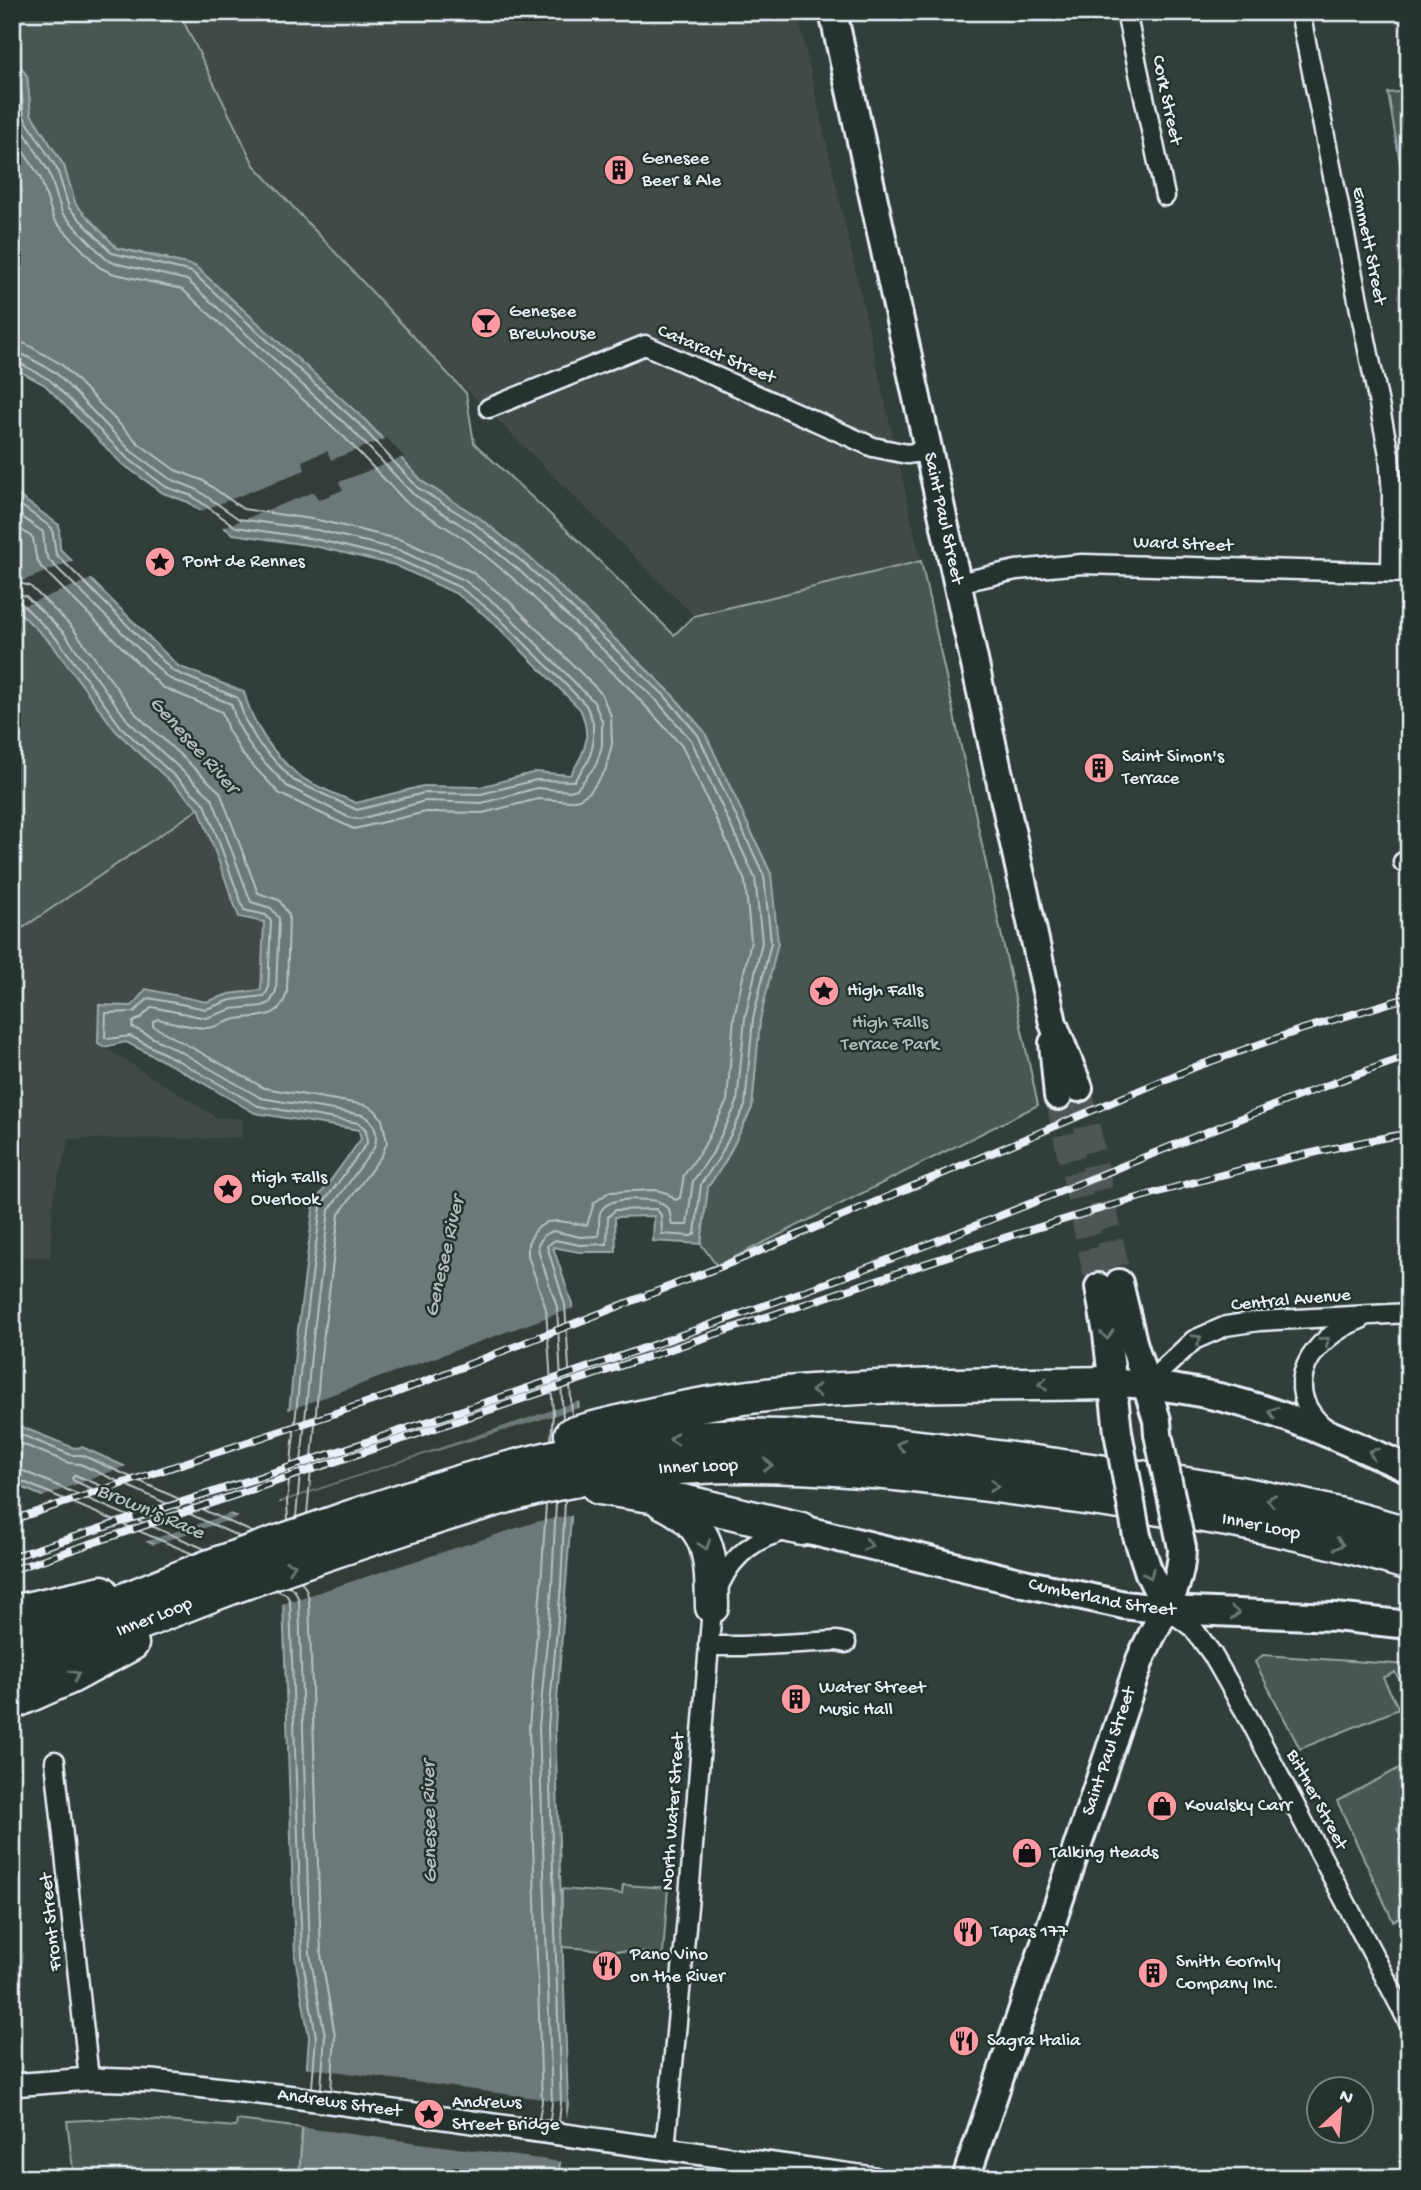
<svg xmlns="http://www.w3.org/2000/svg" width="1421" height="2190" font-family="'Gochi Hand',sans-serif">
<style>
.built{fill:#3f4b46}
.green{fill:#495651;stroke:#98a4a4;stroke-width:2}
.water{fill:#6d7978;stroke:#9ea9ab;stroke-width:2}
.pier{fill:#323e39}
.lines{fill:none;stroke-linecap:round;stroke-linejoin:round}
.shore{stroke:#b7c1c5;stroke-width:2}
.primary-tunnel{stroke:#4d5956;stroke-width:26;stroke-dasharray:26 13;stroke-linecap:butt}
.minor-casing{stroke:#e8f1f8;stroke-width:23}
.tertiary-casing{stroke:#e8f1f8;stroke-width:26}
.primary-casing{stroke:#e8f1f8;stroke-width:32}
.motorway-casing{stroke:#e8f1f8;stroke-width:37}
.minor{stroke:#26332d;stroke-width:18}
.tertiary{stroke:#26332d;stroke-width:21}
.primary{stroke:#26332d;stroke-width:26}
.motorway{stroke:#26332d;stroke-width:32}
.rail-casing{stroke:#e8f1f8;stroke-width:8}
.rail{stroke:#26332d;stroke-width:5;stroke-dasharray:16;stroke-linecap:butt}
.primary-bridge-casing{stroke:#e8f1f8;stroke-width:32;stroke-linecap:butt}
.primary-bridge{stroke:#26332d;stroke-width:26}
.oneway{stroke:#6a7674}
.labels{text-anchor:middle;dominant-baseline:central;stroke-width:5;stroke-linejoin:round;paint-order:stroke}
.street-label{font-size:19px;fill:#e8f1f8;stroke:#26332d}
.poi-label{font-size:19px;fill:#e8f1f8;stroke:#26332d;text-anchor:start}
.park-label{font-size:19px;fill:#b0bbbe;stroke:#26332d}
.water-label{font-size:21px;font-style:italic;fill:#b1bbbe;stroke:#26332d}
</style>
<rect width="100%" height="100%" fill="#323e39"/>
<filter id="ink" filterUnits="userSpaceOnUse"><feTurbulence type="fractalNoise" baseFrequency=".0143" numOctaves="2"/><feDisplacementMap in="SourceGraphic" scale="14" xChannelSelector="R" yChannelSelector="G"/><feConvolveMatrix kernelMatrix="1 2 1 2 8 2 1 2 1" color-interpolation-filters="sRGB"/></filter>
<g filter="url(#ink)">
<g class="built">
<path d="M179 12H797L921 561 694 616 418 341 254 165Z"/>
<path d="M200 808 239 917 264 922 261 990 229 994 206 1002 146 989 132 1006H99L104 1047 216 1117 243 1119 241 1138 69 1139 53 1198 50 1257H12V935Z"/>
</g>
<g class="green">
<path d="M12 12H179L254 165 466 393 474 443 584 546 674 635 694 616 921 561 1038 1105 717 1266 701 1244 708 1187 725 1162 752 1108 760 1020 768 983 771 874 704 731 669 691 531 559 478 517 423 482 364 419 298 362 167 258 117 248 75 205 64 166 31 114 27 76 12 54Z"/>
<path d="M1409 91V215L1388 93Z"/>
<path d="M12 605 52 644 116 731 200 808 12 935Z"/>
<path d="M1263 1655 1409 1665V1676L1400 1681 1395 1672 1383 1678 1399 1709 1300 1749 1255 1662Z"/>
<path d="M1409 1763V1822L1397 1829 1409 1850V1890L1399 1895 1406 1914 1393 1921 1337 1801Z"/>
<path d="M623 1885 668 1888 663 1954 562 1947V1889L622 1894Z"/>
<path d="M126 2118 236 2127 237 2120 302 2128 299 2178H74L67 2121Z"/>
</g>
<path class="water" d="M12 54 27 76 31 114 64 166 76 205 117 248 195 266 364 419 423 482 478 517 531 559 669 691 704 731 771 874 778 943 760 1020 752 1108 725 1162 708 1187 701 1244 653 1241 654 1216 615 1217 616 1252H579L553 1247 572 1304 579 1413 555 1727 568 2104 558 2178H299L309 2037 295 1957 283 1600 12 1483V1423L74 1448 82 1447 281 1537 280 1502 295 1353 314 1203 361 1139 359 1130 255 1113 175 1067 126 1042 104 1047 98 1043 99 1005 132 1006 146 989 206 1002 229 994 261 990 264 922 239 917 199 808 116 731 52 644 12 605V491L59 525 60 549 178 666 244 692C253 725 271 752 297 774 313 787 338 794 356 803L423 786 480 787 536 772 570 775C586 752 592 736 580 709L491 620 457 594 395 565 314 546 233 534 188 502 163 493 121 463 45 385 12 367Z"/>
<g class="pier">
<path d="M387 438 404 457 339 482 343 490 318 500 314 492 219 529 196 513 305 470 302 461 327 451 331 460Z"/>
<path d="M76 560 94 578 12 610V585Z"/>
<path d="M576 1307 582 1400 277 1502 286 1411Z"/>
<path d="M582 1407 575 1515 539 1521 279 1605V1603L149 1546 242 1516 277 1532V1504L408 1460Z"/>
<path d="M129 1465 212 1502 232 1513 141 1543 39 1498Z"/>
<path d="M303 2067 565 2102 568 2126 563 2162 298 2127Z"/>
</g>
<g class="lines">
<g class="shore">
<path d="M12 66 20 79 24 117 57 169 69 208 112 253 192 272 359 424 418 488 474 523 526 565 664 695 698 735 764 876 771 942 753 1019 745 1106 719 1158 701 1184 695 1234 691 1236 662 1234 661 1215 656 1209 615 1210 608 1217 607 1244 580 1245 555 1240 547 1246 565 1305 572 1416"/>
<path d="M12 87 16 119 49 172 62 213 106 259 114 263 187 280 352 430 413 494 469 530 520 571 657 701 691 740 755 878 762 942 745 1018 737 1103 712 1154 693 1181 687 1225H672L669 1209 658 1201C643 1199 606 1195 600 1213 598 1221 600 1229 598 1236L581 1237 553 1231 544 1235 538 1245 539 1253 557 1307 563 1419"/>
<path d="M12 134 40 177 54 220 99 267 111 273 182 289 345 438 406 502 463 538 514 579 627 686 682 746 745 881 751 941 734 1017 727 1101 703 1148 684 1175 680 1198 675 1200 667 1193 656 1190 609 1192 594 1203 587 1225 558 1221 547 1222 536 1229 528 1243V1256L546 1309 553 1413 551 1440"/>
<path d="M12 342 26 344 61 364 138 443 175 470 202 480 243 509 318 520 402 540 472 572 509 601 601 693 611 716 612 744 605 771 590 792 579 799 569 801 538 799 483 813 426 812 354 829 280 794 243 755 228 730 222 712 162 687 41 567 36 557 33 538 12 523"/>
<path d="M12 352 22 354 55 372 131 451 170 479 196 489 239 519 317 530 399 550 464 580 502 609 594 702 602 721V746L596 765 577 789 569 791 537 788 482 803 425 801 360 819 350 818 287 786 252 749 237 723 231 704 168 678 49 560 45 552 43 532 12 510"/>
<path d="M12 361 18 362 50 380 126 457 166 487 192 496 236 527 315 539 397 559 461 588 496 615 586 705 593 722V744L589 760 574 781 536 780 481 794 424 793 357 810 293 780 259 744 245 720 238 698 173 671 56 554 52 528 12 499"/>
<path d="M12 581 30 586 71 626 136 714 220 792 258 893 279 900 289 915 287 992C280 1023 256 1014 233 1020 224 1022 216 1028 206 1028 191 1028 173 1022 157 1019L153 1022V1026L264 1088 366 1105 375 1110 382 1119 387 1142 382 1155 339 1214 321 1356 307 1514"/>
<path d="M12 592 26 596 64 633 128 721 212 798 251 902 271 908 279 918 276 991 270 1003 262 1006 232 1009 206 1018 152 1007 141 1018 133 1022 132 1027 183 1053 261 1098 363 1115C375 1121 379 1135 374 1148L329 1210 311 1355 296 1517"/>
<path d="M12 600 20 602 58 640 121 727 205 804 244 910 266 915 271 921 268 990 264 996 231 1000 206 1009 149 998 134 1012 106 1013 105 1037 108 1039 130 1036 179 1061 258 1106 359 1123 366 1130 367 1143 321 1206 302 1354 287 1502 288 1520"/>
<path d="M12 1431 71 1455H82L252 1532"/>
<path d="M12 1440 69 1463 80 1464 240 1537"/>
<path d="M12 1468 21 1470 205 1549"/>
<path d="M75 1475 114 1491 115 1496 111 1497 74 1481 72 1478Z"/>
<path d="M12 1477 193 1554"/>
<path d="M301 1581 306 1589 309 1599 321 1954 335 2036 331 2090"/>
<path d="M289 1586 295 1591 299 1600 310 1955 325 2036 321 2088"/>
<path d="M276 1590 286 1594 290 1601 302 1956 316 2037 312 2087"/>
<path d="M539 2119 542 2102 529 1727 541 1585 546 1504"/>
<path d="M550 2120 552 2103 539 1727 552 1586 556 1502"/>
<path d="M559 2122 561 2103 548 1727 561 1586 565 1500"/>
</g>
<g class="primary-tunnel">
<path d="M1079 1088 1119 1283"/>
<path d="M1058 1096 1099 1287"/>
</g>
<g class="minor-casing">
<g id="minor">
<path d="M1126 12 1165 196"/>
<path d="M1300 12 1389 454 1392 495 1391 572"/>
<path d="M489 408 645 345 873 447 907 454 928 451"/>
<path d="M958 583 1016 570 1082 564 1409 573"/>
<path d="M1403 862H1409"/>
<path d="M1147 1384 1194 1340 1226 1326 1259 1321 1409 1313"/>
<path d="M1326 1429C1276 1388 1312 1337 1361 1319"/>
<path d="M1170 1611 1193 1628 1212 1654 1251 1722 1409 2023"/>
<path d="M708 1646H743L837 1641 846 1643"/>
<path d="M55 1761 89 2079"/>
<path d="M665 2149 689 1896 712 1607C722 1566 748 1538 790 1530"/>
</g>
</g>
<g class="tertiary-casing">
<g id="tertiary">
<path id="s1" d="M12 2085 89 2079 152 2081 294 2097 874 2178"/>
</g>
</g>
<g class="primary-casing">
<g id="primary">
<path id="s2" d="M833 12 1053 1023 1079 1088"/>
<path d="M1053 1043 1058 1096"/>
<path d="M1119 1283 1133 1342 1157 1420 1158 1434"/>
<path d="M1099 1287 1107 1334 1118 1432"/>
<path d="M1111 1383C1227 1386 1306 1423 1409 1469"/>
<path id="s3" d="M802 1529 1028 1584 1124 1605 1167 1610 1335 1617 1409 1625"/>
<path d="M1137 1536 1149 1573 1167 1610"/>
<path id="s4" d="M966 2178 1140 1660C1156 1621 1182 1592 1182 1548"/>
</g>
</g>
<g class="motorway-casing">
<g id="motorway">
<path d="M571 1434C638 1416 707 1401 775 1394 887 1383 999 1385 1111 1383"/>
<path d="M599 1488 683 1501 802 1529"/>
<path d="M662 1502C712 1525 711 1558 712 1607"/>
<path d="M12 1612 102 1592"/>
<path d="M12 1642C74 1621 134 1595 194 1572 244 1553 294 1537 344 1519 424 1492 504 1466 587 1450 743 1419 906 1444 1062 1466 1178 1482 1296 1498 1409 1534"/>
<path id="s5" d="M12 1671C85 1647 156 1616 228 1589 291 1565 356 1544 420 1523 463 1509 507 1495 552 1485 719 1449 887 1471 1055 1494 1174 1510 1294 1527 1409 1564"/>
<path d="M12 1703 73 1676 132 1644"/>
</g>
</g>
<use href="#minor" class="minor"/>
<use href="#tertiary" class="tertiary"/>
<use href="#primary" class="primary"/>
<use href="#motorway" class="motorway"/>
<g class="rail-casing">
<g id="rail">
<path d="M12 1520 390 1395 743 1258 1195 1067 1300 1030 1409 997"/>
<path d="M12 1557C286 1469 562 1380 832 1281 1026 1210 1214 1123 1409 1056"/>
<path d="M12 1570 972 1248C1118 1202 1258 1161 1409 1133"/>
</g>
</g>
<use href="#rail" class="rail"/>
<g class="primary-bridge-casing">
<g id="primary-bridge">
<path d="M1118 1432 1137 1536"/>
<path d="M1158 1434 1182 1548"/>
</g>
</g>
<use href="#primary-bridge" class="primary-bridge"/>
</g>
<defs><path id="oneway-chevron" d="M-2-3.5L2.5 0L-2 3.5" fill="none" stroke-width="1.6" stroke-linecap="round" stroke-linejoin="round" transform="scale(1.75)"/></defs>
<g class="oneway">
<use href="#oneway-chevron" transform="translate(1107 1335) rotate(83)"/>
<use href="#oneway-chevron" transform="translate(1197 1339) rotate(-31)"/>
<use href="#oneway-chevron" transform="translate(1325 1341) rotate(-40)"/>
<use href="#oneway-chevron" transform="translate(1043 1384) rotate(179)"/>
<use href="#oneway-chevron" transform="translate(816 1391) rotate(175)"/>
<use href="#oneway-chevron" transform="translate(1273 1412) rotate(-161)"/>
<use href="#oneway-chevron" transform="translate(674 1439) rotate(175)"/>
<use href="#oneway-chevron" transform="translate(901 1445) rotate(-174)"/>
<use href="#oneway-chevron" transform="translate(1373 1453) rotate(-156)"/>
<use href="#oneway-chevron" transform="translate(768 1465) rotate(2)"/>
<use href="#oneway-chevron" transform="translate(994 1486) rotate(8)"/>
<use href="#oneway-chevron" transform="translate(1271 1500) rotate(-169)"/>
<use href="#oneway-chevron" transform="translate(1339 1544) rotate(13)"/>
<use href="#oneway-chevron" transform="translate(705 1545) rotate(72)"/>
<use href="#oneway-chevron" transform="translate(868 1545) rotate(14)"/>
<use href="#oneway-chevron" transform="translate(291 1566) rotate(-19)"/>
<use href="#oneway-chevron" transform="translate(1149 1574) rotate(67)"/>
<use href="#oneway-chevron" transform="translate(1235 1613) rotate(3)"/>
<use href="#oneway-chevron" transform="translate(75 1675) rotate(-27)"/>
</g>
</g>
<defs>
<g id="building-disc" transform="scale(1.575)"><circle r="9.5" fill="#ff9aa2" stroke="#26332d"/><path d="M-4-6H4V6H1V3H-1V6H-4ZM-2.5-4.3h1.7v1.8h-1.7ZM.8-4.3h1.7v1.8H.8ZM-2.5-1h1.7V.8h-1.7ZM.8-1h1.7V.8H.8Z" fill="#111"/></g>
<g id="bar-disc" transform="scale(1.575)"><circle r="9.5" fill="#ff9aa2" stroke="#26332d"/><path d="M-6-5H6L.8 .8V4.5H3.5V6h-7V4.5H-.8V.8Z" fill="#111"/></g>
<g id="sight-disc" transform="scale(1.575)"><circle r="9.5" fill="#ff9aa2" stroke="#26332d"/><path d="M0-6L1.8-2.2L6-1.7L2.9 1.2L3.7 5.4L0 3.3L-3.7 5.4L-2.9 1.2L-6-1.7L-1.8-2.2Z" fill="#111"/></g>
<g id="shop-disc" transform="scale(1.575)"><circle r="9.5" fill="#ff9aa2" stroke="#26332d"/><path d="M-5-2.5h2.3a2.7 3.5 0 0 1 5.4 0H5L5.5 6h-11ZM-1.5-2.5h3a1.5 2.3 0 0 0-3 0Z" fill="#111"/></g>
<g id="restaurant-disc" transform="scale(1.575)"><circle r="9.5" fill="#ff9aa2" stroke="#26332d"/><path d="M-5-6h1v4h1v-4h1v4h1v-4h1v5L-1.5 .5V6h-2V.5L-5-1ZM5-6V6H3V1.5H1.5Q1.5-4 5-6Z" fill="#111"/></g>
</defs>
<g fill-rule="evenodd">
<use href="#building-disc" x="619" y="170"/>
<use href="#bar-disc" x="486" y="323"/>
<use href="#sight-disc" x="160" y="562"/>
<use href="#building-disc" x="1099" y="768"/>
<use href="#sight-disc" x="824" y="991"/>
<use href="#sight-disc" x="228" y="1189"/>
<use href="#building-disc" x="796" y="1699"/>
<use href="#shop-disc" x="1162" y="1806"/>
<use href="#shop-disc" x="1027" y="1853"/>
<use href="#restaurant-disc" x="968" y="1932"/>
<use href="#restaurant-disc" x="607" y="1966"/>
<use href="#building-disc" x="1153" y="1973"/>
<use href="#restaurant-disc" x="964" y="2041"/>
<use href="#sight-disc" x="429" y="2114"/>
</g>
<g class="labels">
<g class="street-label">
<text transform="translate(1166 100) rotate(78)">Cork Street</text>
<text transform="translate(1368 246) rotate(79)">Emmett Street</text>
<text transform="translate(716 355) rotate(23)">Cataract Street</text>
<text stroke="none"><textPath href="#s2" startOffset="518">Saint Paul Street</textPath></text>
<text transform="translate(1183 545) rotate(2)">Ward Street</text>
<text transform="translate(1291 1301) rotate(-5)">Central Avenue</text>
<text stroke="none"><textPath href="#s5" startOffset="719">Inner Loop</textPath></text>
<text stroke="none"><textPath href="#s5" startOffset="1286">Inner Loop</textPath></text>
<text stroke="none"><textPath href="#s3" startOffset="308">Cumberland Street</textPath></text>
<text stroke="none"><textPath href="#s5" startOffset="152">Inner Loop</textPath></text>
<text stroke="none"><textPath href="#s4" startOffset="450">Saint Paul Street</textPath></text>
<text transform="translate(1316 1800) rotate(62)">Bittner Street</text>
<text transform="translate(674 1812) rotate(-86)">North Water Street</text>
<text transform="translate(52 1922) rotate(-96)">Front Street</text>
<text stroke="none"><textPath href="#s1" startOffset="329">Andrews Street</textPath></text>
</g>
<g class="poi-label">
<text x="642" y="159">Genesee<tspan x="642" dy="22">Beer &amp; Ale</tspan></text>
<text x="509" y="312">Genesee<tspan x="509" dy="22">Brewhouse</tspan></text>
<text x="183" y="562">Pont de Rennes</text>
<text x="1122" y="757">Saint Simon's<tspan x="1122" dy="22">Terrace</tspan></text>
<text x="847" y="991">High Falls</text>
<text x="251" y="1178">High Falls<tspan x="251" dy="22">Overlook</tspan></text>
<text x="819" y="1688">Water Street<tspan x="819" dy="22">Music Hall</tspan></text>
<text x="1185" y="1806">Kovalsky Carr</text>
<text x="1050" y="1853">Talking Heads</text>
<text x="991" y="1932">Tapas 177</text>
<text x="630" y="1955">Pano Vino<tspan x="630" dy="22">on the River</tspan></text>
<text x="1176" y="1962">Smith Gormly<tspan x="1176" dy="22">Company Inc.</tspan></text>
<text x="987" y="2041">Sagra Italia</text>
<text x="452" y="2103">Andrews<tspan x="452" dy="22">Street Bridge</tspan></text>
</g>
<g class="park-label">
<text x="890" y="1023">High Falls<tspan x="890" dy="22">Terrace Park</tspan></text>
</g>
<g class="water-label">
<text transform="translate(193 746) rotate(48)">Genesee River</text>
<text transform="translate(446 1257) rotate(-77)">Genesee River</text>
<text transform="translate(150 1513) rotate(23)">Brown's Race</text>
<text transform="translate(431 1822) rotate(-91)">Genesee River</text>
</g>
</g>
<rect width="1421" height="2190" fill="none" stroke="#26332d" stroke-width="42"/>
<rect x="21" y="21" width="1379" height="2148" fill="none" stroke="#e8f1f8" stroke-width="2.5" filter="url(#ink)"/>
<g transform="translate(1340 2110) rotate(26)"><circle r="33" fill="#26332d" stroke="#747f7e" stroke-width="2"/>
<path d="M0-5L12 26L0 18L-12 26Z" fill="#ff9aa2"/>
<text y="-10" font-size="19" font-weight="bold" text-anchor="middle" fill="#e8f1f8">N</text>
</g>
</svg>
